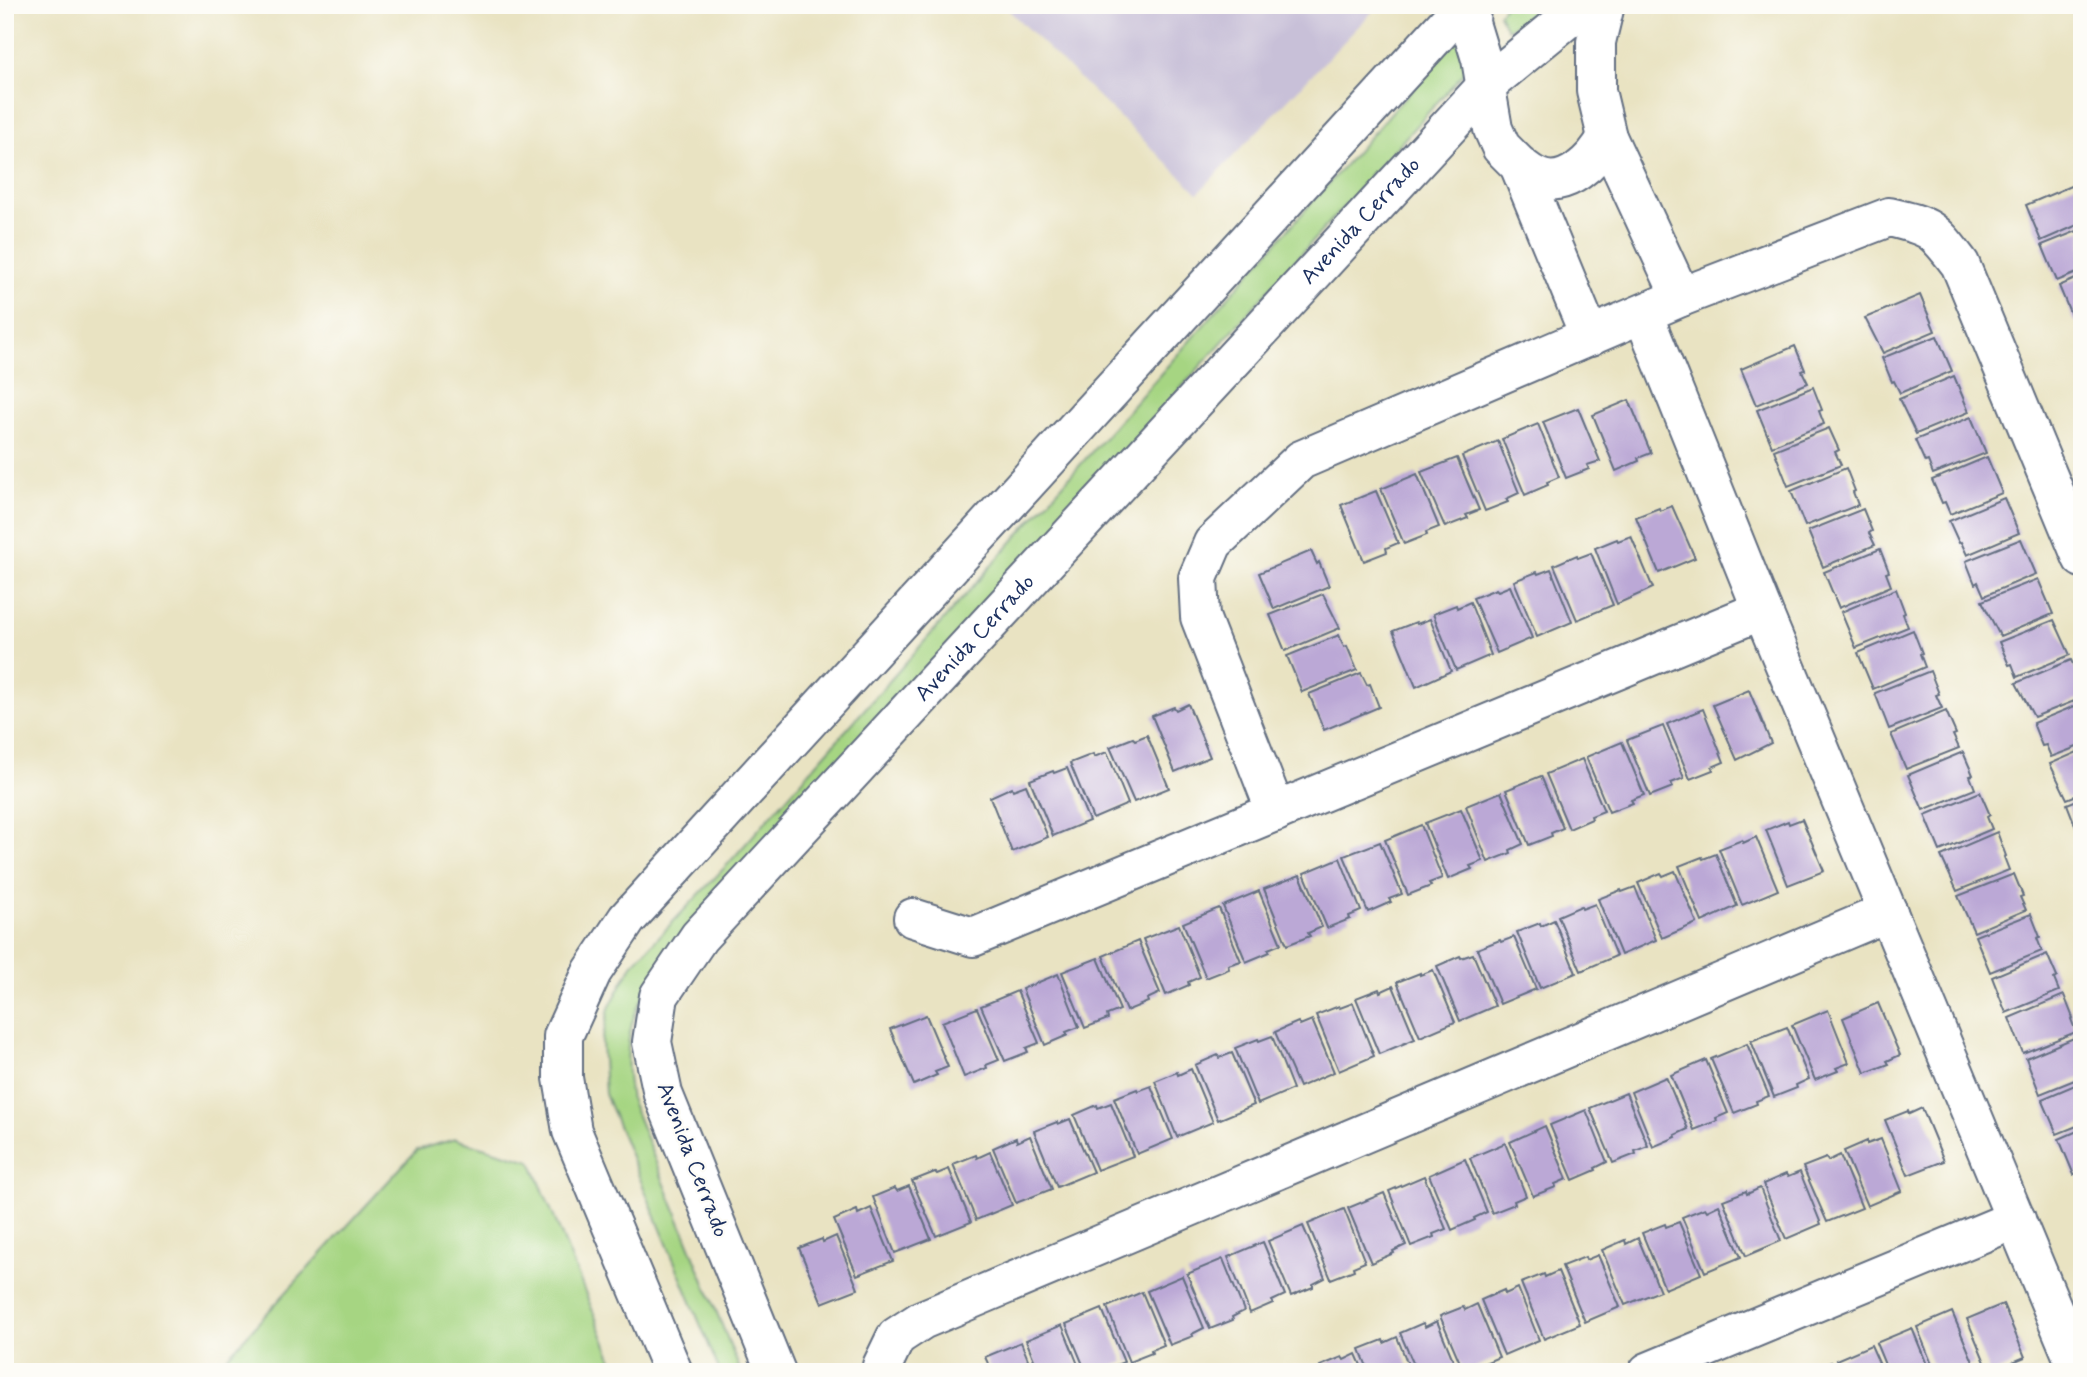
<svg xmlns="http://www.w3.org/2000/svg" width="2087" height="1377" font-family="Mynerve,sans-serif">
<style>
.industrial{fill:#c8c0d8}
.green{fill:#a6d582;stroke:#608270;stroke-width:2}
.building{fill:#bba8d6}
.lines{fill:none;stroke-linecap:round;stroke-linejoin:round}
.minor-casing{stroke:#636e81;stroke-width:42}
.minor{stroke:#fff;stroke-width:38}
.labels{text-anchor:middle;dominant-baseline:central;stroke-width:5;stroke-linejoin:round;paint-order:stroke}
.street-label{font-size:23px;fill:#1b2f5e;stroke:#fdfcf7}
</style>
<rect width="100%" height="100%" fill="#fdfcf7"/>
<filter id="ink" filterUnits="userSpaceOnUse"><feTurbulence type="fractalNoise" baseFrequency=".0143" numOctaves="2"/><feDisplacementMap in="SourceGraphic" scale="14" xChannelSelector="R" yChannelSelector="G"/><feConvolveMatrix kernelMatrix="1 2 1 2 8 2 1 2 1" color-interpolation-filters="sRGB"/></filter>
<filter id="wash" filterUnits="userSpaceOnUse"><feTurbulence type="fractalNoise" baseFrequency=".00686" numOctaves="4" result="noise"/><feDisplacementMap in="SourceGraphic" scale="28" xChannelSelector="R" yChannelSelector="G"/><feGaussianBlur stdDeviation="1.57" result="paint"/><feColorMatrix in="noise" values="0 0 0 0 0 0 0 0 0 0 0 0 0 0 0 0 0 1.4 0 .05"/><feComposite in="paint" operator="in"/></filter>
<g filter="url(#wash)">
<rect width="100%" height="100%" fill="#e9e3c2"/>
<path class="industrial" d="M1003 5H1379L1198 193Z"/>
<g class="green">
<path d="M1505 5H1552L1507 29 1499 14Z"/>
<path d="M1457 38 1468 68 674 953C663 968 651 983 642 999 624 1030 626 1067 631 1101L741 1372H720L605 1094 602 1042 609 1008 632 965 728 864Z"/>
<path d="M455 1139 531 1161 618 1372H213L417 1150Z"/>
</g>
<g id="blocks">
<g class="building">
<path d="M2080 182 2082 223 2041 241 2026 205Z"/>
<path d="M2082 229V271L2057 281 2042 245Z"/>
<path d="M2082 276V319L2074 322 2059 286Z"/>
<path d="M1920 295 1935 331 1883 353 1865 318Z"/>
<path d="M1937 336 1952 371 1900 393 1894 381 1892 382 1882 358Z"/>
<path d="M1795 346 1805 370 1802 371 1808 383 1756 405 1741 369Z"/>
<path d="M1954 376 1969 412 1916 434 1899 399Z"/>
<path d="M1813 387 1822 410 1819 411 1824 424 1772 446 1757 410Z"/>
<path d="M1629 400 1651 453 1638 458 1639 461 1616 471 1593 415Z"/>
<path d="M1578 408 1600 461 1587 465 1589 469 1566 478 1543 422Z"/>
<path d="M1971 417 1986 453 1933 474 1928 461 1925 462 1915 440Z"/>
<path d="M1538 424 1559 477 1547 482 1548 485 1525 495 1502 439Z"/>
<path d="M1829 428 1839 450 1835 452 1841 465 1788 486 1774 450Z"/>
<path d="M1498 441 1519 493 1506 499 1508 502 1485 511 1462 456Z"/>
<path d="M1987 457 2002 493 1950 514 1945 502 1942 503 1932 480Z"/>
<path d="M1457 458 1479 510 1466 515 1468 518 1445 527 1421 472Z"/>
<path d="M1846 468 1855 491 1853 492 1858 505 1805 526 1791 491Z"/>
<path d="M1417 474 1439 527 1426 532 1427 535 1404 544 1381 489Z"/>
<path d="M1376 491 1398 543 1386 548 1387 552 1364 561 1341 505Z"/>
<path d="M2004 498 2019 533 1967 555 1961 542 1959 543 1949 521Z"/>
<path d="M1672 506 1695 558 1659 573 1636 517 1659 508 1660 511Z"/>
<path d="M1863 509 1872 531 1869 533 1875 545 1823 567 1808 531Z"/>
<path d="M1631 536 1653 588 1617 604 1595 548 1617 539 1618 541Z"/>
<path d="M2021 539 2036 574 1984 596 1978 582 1975 584 1966 561Z"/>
<path d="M1880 549 1889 572 1886 573 1891 586 1839 608 1824 572Z"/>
<path d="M1311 551 1317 564 1319 562 1329 586 1274 609 1259 573Z"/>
<path d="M1591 553 1613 605 1577 620 1554 565 1577 555 1578 558Z"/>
<path d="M1551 569 1572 622 1537 637 1514 581 1537 572 1538 574Z"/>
<path d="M2038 579 2053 614 2000 636 1982 601Z"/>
<path d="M1510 586 1532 638 1497 653 1473 598 1496 589 1498 591Z"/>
<path d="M1896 589 1905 613 1903 614 1908 627 1856 648 1841 612Z"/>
<path d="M1323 594 1340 628 1285 651 1270 615Z"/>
<path d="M1470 602 1491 655 1456 670 1433 614 1456 605 1457 608Z"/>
<path d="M1430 619 1451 671 1416 687 1393 631 1416 622 1417 624Z"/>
<path d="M2054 620 2070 655 2017 677 2012 664 2009 665 1999 642Z"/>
<path d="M1913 630 1922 653 1920 654 1925 667 1873 689 1858 653Z"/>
<path d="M1339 635 1344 647 1347 646 1357 670 1302 692 1287 656Z"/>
<path d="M2071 660 2082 684V698L2034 717 2016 683Z"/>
<path d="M1930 671 1939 694 1936 695 1942 708 1889 729 1875 693Z"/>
<path d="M1361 673 1367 685 1370 684 1379 707 1324 730 1309 694Z"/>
<path d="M1749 690 1771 743 1737 760 1713 705Z"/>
<path d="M2082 703V745L2051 757 2046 745 2042 746 2033 723Z"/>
<path d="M1188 704 1210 757 1175 772 1152 716 1174 707 1176 710Z"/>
<path d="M1703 709 1724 762 1712 767 1713 770 1690 779 1667 724Z"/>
<path d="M1946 711 1956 734 1953 735 1959 748 1906 769 1891 734Z"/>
<path d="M1663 726 1684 778 1671 783 1673 787 1650 796 1627 740Z"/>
<path d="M1147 735 1169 788 1134 802 1110 747 1133 738 1135 740Z"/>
<path d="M1622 742 1644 795 1631 800 1633 803 1609 812 1586 757Z"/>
<path d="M2082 750V793L2067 799 2050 764Z"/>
<path d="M1107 752 1128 804 1093 819 1070 763 1093 754 1094 757Z"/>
<path d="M1963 752 1973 775 1970 776 1975 789 1923 810 1908 775Z"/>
<path d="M1582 759 1604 811 1591 816 1592 819 1569 829 1546 774Z"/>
<path d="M1067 768 1089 821 1053 836 1030 780 1053 771 1054 773Z"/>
<path d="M1541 776 1563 828 1551 833 1552 836 1529 845 1506 790Z"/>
<path d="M1026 785 1048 837 1012 852 990 797 1012 787 1013 790Z"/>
<path d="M1501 792 1523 844 1510 850 1511 853 1488 862 1466 806Z"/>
<path d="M1980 792 1990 815 1987 817 1992 829 1940 851 1925 815Z"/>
<path d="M2082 798V833L2078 826 2076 827 2067 804Z"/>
<path d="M1461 809 1483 861 1470 866 1472 869 1448 879 1425 823Z"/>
<path d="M1802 819 1824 871 1788 885 1766 830 1788 821 1789 824Z"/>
<path d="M1421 825 1442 878 1429 883 1431 886 1408 895 1385 840Z"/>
<path d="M1997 832 2006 856 2004 857 2009 870 1957 891 1941 856Z"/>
<path d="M1756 837 1778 890 1742 905 1719 849 1742 840 1743 843Z"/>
<path d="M1380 842 1402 894 1389 899 1391 902 1368 912 1344 856Z"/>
<path d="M1716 854 1737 906 1702 922 1679 866 1702 857 1703 859Z"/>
<path d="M1340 858 1361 911 1349 916 1350 919 1327 928 1304 873Z"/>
<path d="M1675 871 1697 923 1662 938 1638 883 1661 873 1663 876Z"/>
<path d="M2014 874 2023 896 2020 897 2026 910 1974 932 1958 896Z"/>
<path d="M1300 875 1322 927 1308 933 1310 936 1287 945 1264 889Z"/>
<path d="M1635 887 1656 940 1621 955 1598 899 1621 890 1622 892Z"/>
<path d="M1259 891 1281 944 1268 949 1270 952 1246 962 1223 906Z"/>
<path d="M1595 904 1616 956 1581 971 1558 916 1581 906 1582 909Z"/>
<path d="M1219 908 1241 961 1228 965 1229 969 1206 978 1183 923Z"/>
<path d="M2031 914 2040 937 2037 938 2042 951 1990 972 1975 936Z"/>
<path d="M1554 920 1576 973 1540 988 1517 932 1540 923 1541 926Z"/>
<path d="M1179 925 1200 977 1188 982 1189 985 1166 995 1143 939Z"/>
<path d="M1514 937 1536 989 1500 1004 1477 949 1500 940 1501 942Z"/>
<path d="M1138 941 1160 993 1147 999 1148 1002 1126 1011 1103 956Z"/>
<path d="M1473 954 1495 1006 1460 1021 1437 966 1460 956 1461 958Z"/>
<path d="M2047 954 2057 977 2054 979 2059 991 2006 1013 1992 977Z"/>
<path d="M1098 958 1120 1010 1107 1015 1108 1019 1085 1028 1062 972Z"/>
<path d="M1433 970 1455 1022 1420 1037 1397 982 1420 973V975Z"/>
<path d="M1058 974 1079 1027 1066 1032 1068 1035 1045 1045 1022 989Z"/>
<path d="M1393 986 1415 1039 1379 1054 1356 998 1379 989 1380 992Z"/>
<path d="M1017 991 1039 1043 1026 1048 1028 1052 1005 1061 981 1006Z"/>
<path d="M2064 995 2073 1018 2071 1019 2076 1032 2023 1053 2009 1018Z"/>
<path d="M1353 1003 1374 1056 1339 1071 1316 1015 1339 1006 1340 1008Z"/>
<path d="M1878 1003 1900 1055 1887 1061 1889 1064 1865 1073 1843 1018Z"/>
<path d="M977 1008 999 1060 986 1065 987 1068 964 1077 942 1022Z"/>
<path d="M1828 1010 1849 1063 1836 1068 1838 1071 1815 1080 1792 1025Z"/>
<path d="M926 1015 948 1067 935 1072 937 1075 914 1085 890 1029Z"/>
<path d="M1312 1020 1334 1072 1299 1087 1275 1032 1298 1022 1300 1025Z"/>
<path d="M1787 1027 1809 1079 1796 1085 1797 1088 1774 1097 1751 1041Z"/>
<path d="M2081 1035 2082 1077 2040 1094 2026 1058Z"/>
<path d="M1272 1036 1293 1089 1258 1104 1235 1048 1258 1039 1259 1041Z"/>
<path d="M1747 1044 1769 1096 1756 1101 1757 1104 1734 1113 1711 1059Z"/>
<path d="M1232 1053 1254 1105 1218 1120 1195 1065 1218 1055 1219 1058Z"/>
<path d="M1706 1060 1728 1113 1716 1118 1717 1121 1694 1130 1671 1075Z"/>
<path d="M1191 1069 1213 1122 1177 1137 1155 1081 1177 1072 1178 1075Z"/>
<path d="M1666 1077 1688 1129 1675 1135 1676 1137 1653 1147 1631 1092Z"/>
<path d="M2082 1082V1124L2057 1134 2042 1099Z"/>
<path d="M1151 1086 1173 1139 1137 1154 1114 1098 1137 1089 1138 1091Z"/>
<path d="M1626 1093 1648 1146 1635 1151 1636 1154 1613 1163 1590 1108Z"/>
<path d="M1111 1103 1133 1156 1097 1170 1074 1115 1097 1105 1098 1108Z"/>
<path d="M1922 1108 1944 1161 1908 1175 1885 1120 1908 1111 1909 1114Z"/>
<path d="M1586 1110 1607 1162 1595 1168 1596 1170 1573 1180 1550 1125Z"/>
<path d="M1070 1119 1093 1172 1057 1187 1034 1131 1057 1122 1058 1124Z"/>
<path d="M1545 1126 1567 1179 1555 1184 1556 1187 1533 1196 1510 1142Z"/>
<path d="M2082 1129V1172L2074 1175 2059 1139Z"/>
<path d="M1030 1136 1052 1189 1016 1203 993 1148 1016 1138 1017 1142Z"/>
<path d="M1881 1139 1902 1191 1867 1206 1844 1151 1867 1141V1144Z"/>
<path d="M1505 1143 1526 1196 1514 1201 1515 1204 1492 1213 1470 1158Z"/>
<path d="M990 1152 1012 1205 976 1220 953 1164 976 1155 977 1158Z"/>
<path d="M1840 1155 1862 1208 1827 1222 1803 1167 1826 1158 1828 1161Z"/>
<path d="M1465 1159 1487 1212 1474 1218 1475 1220 1452 1230 1429 1175Z"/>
<path d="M949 1169 971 1222 936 1236 912 1181 935 1172 937 1174Z"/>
<path d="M1800 1172 1821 1224 1786 1239 1763 1184 1786 1174 1788 1177Z"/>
<path d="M1424 1176 1446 1229 1433 1234 1434 1237 1411 1246 1389 1191Z"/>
<path d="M909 1186 931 1239 895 1253 873 1197 895 1188 897 1191Z"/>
<path d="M1760 1188 1781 1241 1746 1256 1723 1200 1746 1191 1747 1194Z"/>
<path d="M1384 1193 1406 1245 1393 1251 1394 1253 1371 1263 1348 1208Z"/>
<path d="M1719 1205 1741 1257 1705 1272 1682 1217 1705 1208 1707 1211Z"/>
<path d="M871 1208 893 1261 857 1275 834 1220 857 1210 858 1214Z"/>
<path d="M1344 1209 1365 1262 1353 1267 1354 1270 1331 1279 1308 1224Z"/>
<path d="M1679 1222 1701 1274 1665 1289 1642 1233 1665 1224 1666 1227Z"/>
<path d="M1303 1226 1325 1278 1313 1284V1287L1291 1296 1268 1241Z"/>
<path d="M836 1236 858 1289 822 1303 799 1248 822 1239 823 1242Z"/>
<path d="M1638 1238 1660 1291 1625 1305 1602 1250 1625 1240 1626 1244Z"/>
<path d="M1263 1242 1285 1295 1272 1301 1273 1303 1250 1313 1228 1257Z"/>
<path d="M1598 1255 1620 1307 1585 1322 1562 1266 1585 1257 1586 1260Z"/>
<path d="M1223 1259 1244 1311 1232 1317 1233 1320 1210 1329 1187 1274Z"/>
<path d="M1558 1271 1580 1324 1544 1339 1521 1283 1544 1274 1545 1277Z"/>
<path d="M1182 1276 1204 1328 1192 1334 1193 1336 1170 1345 1147 1291Z"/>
<path d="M1518 1288 1539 1340 1504 1355 1481 1300 1504 1290 1505 1294Z"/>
<path d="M1142 1292 1164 1345 1151 1350 1152 1353 1129 1362 1107 1307Z"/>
<path d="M1477 1304 1499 1357 1464 1372 1440 1316 1463 1307 1465 1310Z"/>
<path d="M2003 1304 2025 1357 2013 1362V1365L1996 1372H1989L1967 1319Z"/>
<path d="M1102 1309 1124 1362 1111 1367 1112 1369 1106 1372H1086L1066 1324Z"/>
<path d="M1952 1312 1974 1364 1961 1370 1962 1372H1935L1917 1327Z"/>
<path d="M1437 1321 1458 1372H1417L1400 1333 1423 1323 1425 1327Z"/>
<path d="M1062 1325 1081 1372H1039L1026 1340Z"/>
<path d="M1912 1328 1930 1372H1888L1876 1343Z"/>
<path d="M1397 1337 1411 1372H1369L1360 1349 1383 1340 1384 1343Z"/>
<path d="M1021 1342 1033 1372H992L985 1357Z"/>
<path d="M1871 1345 1883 1372H1841L1836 1360Z"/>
<path d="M1356 1354 1364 1372H1322L1320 1366 1342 1357 1344 1360Z"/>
<path d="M1831 1362 1835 1372H1807Z"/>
</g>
</g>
</g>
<g filter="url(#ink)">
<use href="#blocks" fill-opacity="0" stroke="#636e81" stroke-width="2"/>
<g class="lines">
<g class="minor-casing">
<g id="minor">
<path d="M1471 5 1470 23 1481 59 1493 129 1501 147 1519 165 1590 337"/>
<path d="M1605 5 1596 42V91L1607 137 1681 297"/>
<path d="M1519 165C1524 169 1530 174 1537 177 1565 191 1595 160 1607 137"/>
<path d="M1643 314 1762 610 2079 1372"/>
<path d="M1276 812 1200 617 1198 578 1213 543 1301 460 1681 297 1889 217C1933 227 1933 229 1960 264L2082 558"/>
<path d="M913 918 973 937 1762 610"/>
<path d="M673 1372 572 1131 563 1078V1036L592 972 627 919 1464 5"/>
<path id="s1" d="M776 1372 663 1094 652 1042 659 996 699 937 1490 82 1584 5"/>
<path d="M882 1372V1366L896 1337 922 1320 1888 912"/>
<path d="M1648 1372 2016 1219"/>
</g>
</g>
<use href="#minor" class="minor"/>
</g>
</g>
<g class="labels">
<g class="street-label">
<text stroke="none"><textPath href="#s1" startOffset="1446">Avenida Cerrado</textPath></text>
<text stroke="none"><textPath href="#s1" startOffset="878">Avenida Cerrado</textPath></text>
<text transform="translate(692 1160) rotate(69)">Avenida Cerrado</text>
</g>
</g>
<rect width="2087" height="1377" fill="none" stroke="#fdfcf7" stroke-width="28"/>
</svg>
